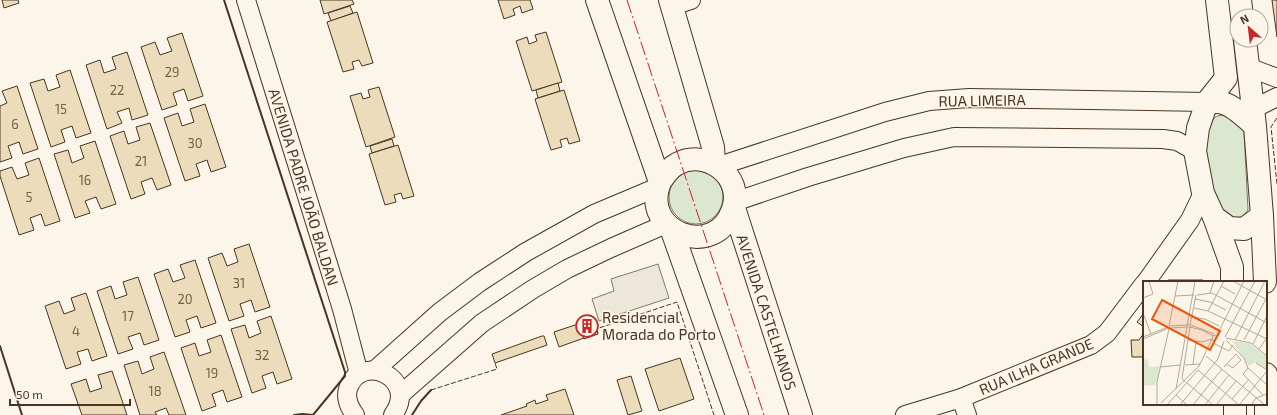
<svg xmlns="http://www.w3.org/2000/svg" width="1277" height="415" font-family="'Exo 2',sans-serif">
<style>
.green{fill:#dce7d0;stroke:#887966}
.parking{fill:#ede7d9;stroke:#887966}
.building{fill:#ecdcbc;stroke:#4a3520}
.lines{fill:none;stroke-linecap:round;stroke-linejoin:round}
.minor-casing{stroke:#4a3520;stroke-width:20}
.major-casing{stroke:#4a3520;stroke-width:24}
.minor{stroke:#fbf6e9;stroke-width:18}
.major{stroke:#fbf6e9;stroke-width:22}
.fence{stroke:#4a3520;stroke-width:1;stroke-dasharray:5 2;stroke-linecap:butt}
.wall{stroke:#4a3520;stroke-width:2}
.power{stroke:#c62828;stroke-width:1;stroke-dasharray:14 3 2 3;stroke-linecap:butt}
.labels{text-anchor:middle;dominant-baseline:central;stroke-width:3;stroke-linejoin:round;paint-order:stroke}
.number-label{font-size:13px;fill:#725f47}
.street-label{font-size:15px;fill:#4a3520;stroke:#fbf6e9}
.poi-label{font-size:15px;fill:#4a3520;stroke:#fbf6e9;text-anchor:start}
.inset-road{fill:none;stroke:#b4a999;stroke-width:1}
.view{fill:#e8590c;fill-opacity:0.15;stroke:#e8590c;stroke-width:2}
.inset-edge{fill:none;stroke:#4a3520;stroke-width:2}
</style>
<rect width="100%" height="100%" fill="#fbf6e9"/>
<g class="green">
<path d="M1231 114 1236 118 1244 131 1248 210 1242 217 1228 218 1220 213 1206 167 1207 136 1211 121 1217 116Z"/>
<circle cx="696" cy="197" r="27"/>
</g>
<path class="parking" d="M658 264 669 298 599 321 592 299 614 291 611 279Z"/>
<g class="building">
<path d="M2 0H18L19 3 4 8Z"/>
<path d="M320 0H352L354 4 324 14Z"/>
<path d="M498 0H530L533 9 522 13 520 6 513 9 515 15 504 19Z"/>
<path d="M1272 0H1277V37Z"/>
<path d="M350 6 353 13 331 21 328 13Z"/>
<path d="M357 12 373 63 362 66 359 60 352 62 354 69 343 72 327 22Z"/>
<path d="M546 32 562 82 532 91 516 41 527 37 529 44 537 41 535 35Z"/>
<path d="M182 33 203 96 188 101 184 89 173 93 177 105 162 110 141 47 155 42 160 55 172 51 167 38Z"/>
<path d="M127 52 148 115 132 120 129 108 117 112 122 123 107 129 86 65 100 60 104 73 116 69 112 57Z"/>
<path d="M70 70 91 133 76 138 72 126 61 130 65 142 51 147 30 83 44 79 48 91 60 87 56 75Z"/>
<path d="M558 83 560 91 538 98 536 90Z"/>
<path d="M17 86 38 149 23 154 19 142 8 146 12 158 0 162V106L7 103 2 91Z"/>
<path d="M379 87 395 137 366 147 350 96 361 93 363 99 370 97 368 90Z"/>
<path d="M564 90 580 141 569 144 567 138 560 140 562 147 551 150 535 99Z"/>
<path d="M205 104 226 167 211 172 207 160 196 164 200 176 185 181 164 118 178 113 182 126 194 122 190 109Z"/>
<path d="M150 123 171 185 157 190 152 178 141 182 145 194 131 199 110 136 124 131 128 144 140 140 136 127Z"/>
<path d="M392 139 394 146 372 153 370 146Z"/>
<path d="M95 141 116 204 101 209 96 197 85 201 90 213 75 218 54 154 68 150 72 163 84 158 80 146Z"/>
<path d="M398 145 414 196 403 199 401 193 394 195 396 202 385 205 369 154Z"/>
<path d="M39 158 60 221 45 226 41 214 30 218 34 230 19 235 0 176V171L12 167 17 179 29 175 25 163Z"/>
<path d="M249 244 270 307 255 312 251 300 240 304 244 316 229 321 208 258 222 253 227 266 238 262 234 249Z"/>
<path d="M195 260 216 323 201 328 197 316 186 320 190 332 175 337 154 274 168 269 173 282 185 278 180 265Z"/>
<path d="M138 277 159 340 144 345 140 333 128 337 133 349 118 354 97 291 111 286 115 299 127 295 123 282Z"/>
<path d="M1168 280H1203V282H1166Z"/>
<path d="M86 293 107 356 92 361 88 349 77 352 81 364 66 369 45 306 59 301 64 314 75 310 71 298Z"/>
<path d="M1144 313V327L1137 322Z"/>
<path d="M271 316 292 379 277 384 273 372 262 376 266 388 252 393 231 329 245 325 249 338 261 333 257 321Z"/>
<path d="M593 319 598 333 559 347 554 332Z"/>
<path d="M593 319 598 334 584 339 578 324Z"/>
<path d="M1144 333V357H1132L1131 340H1139Z"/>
<path d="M221 335 242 397 227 402 223 390 212 394 216 406 202 411 181 348 195 343 199 356 211 352 207 340Z"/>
<path d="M542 336H544L547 345 495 363 492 354Z"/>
<path d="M164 352 186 415H169L166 408 155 412 157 415H140L124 365 138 361 142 374 154 369 150 357Z"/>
<path d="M680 358 694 399 659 411 645 369Z"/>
<path d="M112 371 127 415H82L71 384 86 379 90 392 102 388 98 375Z"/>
<path d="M631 376 642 411 628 415 617 380Z"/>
<path d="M565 389 574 415H501L527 406 526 404 535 400 536 404 548 400 546 395Z"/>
</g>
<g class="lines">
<g class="minor-casing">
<g id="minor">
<path d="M246 0 342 309 359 374"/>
<path d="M672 6 691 0"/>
<path d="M1248 67 1277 78"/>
<path d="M1253 109 1277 97"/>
<path d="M719 166 885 112 929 101 969 98 1207 102"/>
<path d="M734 202 808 177 904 148 954 137 1163 139 1177 141 1195 151"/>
<path d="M1146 282 1190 220 1203 193"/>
<path d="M375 370 440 312 480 282 526 252 594 214 658 187"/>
<path d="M400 395 482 323 533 289 567 269 611 248 666 224"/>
<path d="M961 398 967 415"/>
<path d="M355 415C349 407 345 399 348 389 360 351 420 378 393 415"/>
<path d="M905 415 961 398 1091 345 1107 333 1144 284"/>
</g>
</g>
<g class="major-casing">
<g id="major">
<path d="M597 0 660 182C639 233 716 261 733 209 744 176 706 148 677 164 669 168 665 175 660 182"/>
<path d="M670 0 713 147 714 164"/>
<path d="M1240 0 1242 16"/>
<path d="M1245 40 1255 126 1262 216 1244 229 1229 228 1214 217 1203 193 1195 151 1198 128 1207 102C1212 102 1218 101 1223 103 1234 106 1247 119 1255 126"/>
<path d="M1207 102 1226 78 1217 0"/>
<path d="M734 208 801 415"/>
<path d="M1262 216 1265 282"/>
<path d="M1214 217 1232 267V282"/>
<path d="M671 228 737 415"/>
<path d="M1266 374V415"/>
<path d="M1235 404V415"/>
</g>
</g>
<use href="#minor" class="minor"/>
<use href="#major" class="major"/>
<g class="fence">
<path d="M1277 118 1271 127 1277 184"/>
<path d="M596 326V329L677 302 714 415"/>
<path d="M431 390 497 369 495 363"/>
</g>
<g class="wall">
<path d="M224 0 345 372V376L313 415 302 414 294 415"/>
<path d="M0 346 22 415"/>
<path d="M412 415 421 401 431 390"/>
</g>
<path class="power" d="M627 0 764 415"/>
</g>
<defs>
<g id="building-ring" transform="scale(1.15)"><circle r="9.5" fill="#fbf6e9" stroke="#c62828" stroke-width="1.5"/><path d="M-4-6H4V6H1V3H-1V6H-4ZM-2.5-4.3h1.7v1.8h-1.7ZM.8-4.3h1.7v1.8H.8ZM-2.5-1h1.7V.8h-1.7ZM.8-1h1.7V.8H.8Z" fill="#c62828"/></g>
</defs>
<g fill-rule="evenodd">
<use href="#building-ring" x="587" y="326"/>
</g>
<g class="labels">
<g class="number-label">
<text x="172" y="72">29</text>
<text x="117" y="90">22</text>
<text x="61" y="109">15</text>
<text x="15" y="124">6</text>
<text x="195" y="143">30</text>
<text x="141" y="161">21</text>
<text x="85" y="180">16</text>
<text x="29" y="197">5</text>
<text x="239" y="283">31</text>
<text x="185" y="299">20</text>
<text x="128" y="316">17</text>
<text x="76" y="331">4</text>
<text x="262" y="355">32</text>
<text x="212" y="373">19</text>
<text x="155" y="391">18</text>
</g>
<g class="street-label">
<text transform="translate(982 100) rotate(-1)">RUA LIMEIRA</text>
<text transform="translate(304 187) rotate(73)">AVENIDA PADRE JOÃO BALDAN</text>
<text transform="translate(767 312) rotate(72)">AVENIDA CASTELHANOS</text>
<text transform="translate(1036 366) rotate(-23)">RUA ILHA GRANDE</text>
</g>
<g class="poi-label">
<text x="602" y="317">Residencial<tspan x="602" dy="17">Morada do Porto</tspan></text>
</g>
</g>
<g transform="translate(1143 281)">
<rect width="124" height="124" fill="#fbf6e9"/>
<path d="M89 60 106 62 124 76V88L112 81 106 85ZM5 78 6 86 18 85 12 104 0 105V79Z" fill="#dce7d0"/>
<path class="inset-road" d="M90 0 124 19M78 5 92 13M50 12 52 0M67 12 71 0M54 14 69 12 124 42M32 15 51 14M0 17 10 13 6 0M52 18 67 21 83 29M51 27 65 30 124 58M65 30 81 0M0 32 8 53M49 36 62 38 76 45M45 43 47 44V47L44 45 50 12M47 44 53 14M48 44 71 53M26 45 35 0M27 45 44 44M47 46 59 49 70 55M28 47 44 46M73 55 70 54 69 59 71 60 101 0M0 56 25 46M82 56 112 0M83 57 108 62 124 75M0 58 26 47M45 59 60 61 68 58M83 59 101 77 105 87 124 104M92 59 122 0M101 59 124 16M70 62 86 70 90 64M110 63 124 35M116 68 123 58M63 75 122 124M113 82 124 89M50 83 53 61M83 83 90 87 98 79 93 73M42 84 57 83M18 86 37 84M81 86 93 73M105 87 100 93 120 114M55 89 96 124M42 101 39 97 47 46M44 102 70 124M33 108 44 46M33 114 44 124M89 118 106 98M18 122 56 85 69 58M14 124V101L26 48M24 124 55 89M37 124 75 78 81 60M50 124 79 88M62 124 86 94M73 124 93 100M96 124 124 90M108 124 113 117 124 113"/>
<path class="view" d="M19 19 77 50 67 69 9 38Z"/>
<rect width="124" height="124" class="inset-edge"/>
</g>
<g transform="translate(1249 28) rotate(332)"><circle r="19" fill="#fbf6e9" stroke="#b4a999"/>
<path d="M0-3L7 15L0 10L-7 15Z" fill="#c62828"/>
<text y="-6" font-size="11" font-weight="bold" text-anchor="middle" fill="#4a3520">N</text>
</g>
<path d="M10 399v6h120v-6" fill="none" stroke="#4a3520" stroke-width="2"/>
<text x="16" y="399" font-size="12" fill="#4a3520" stroke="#fbf6e9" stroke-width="3" paint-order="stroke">50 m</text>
</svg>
